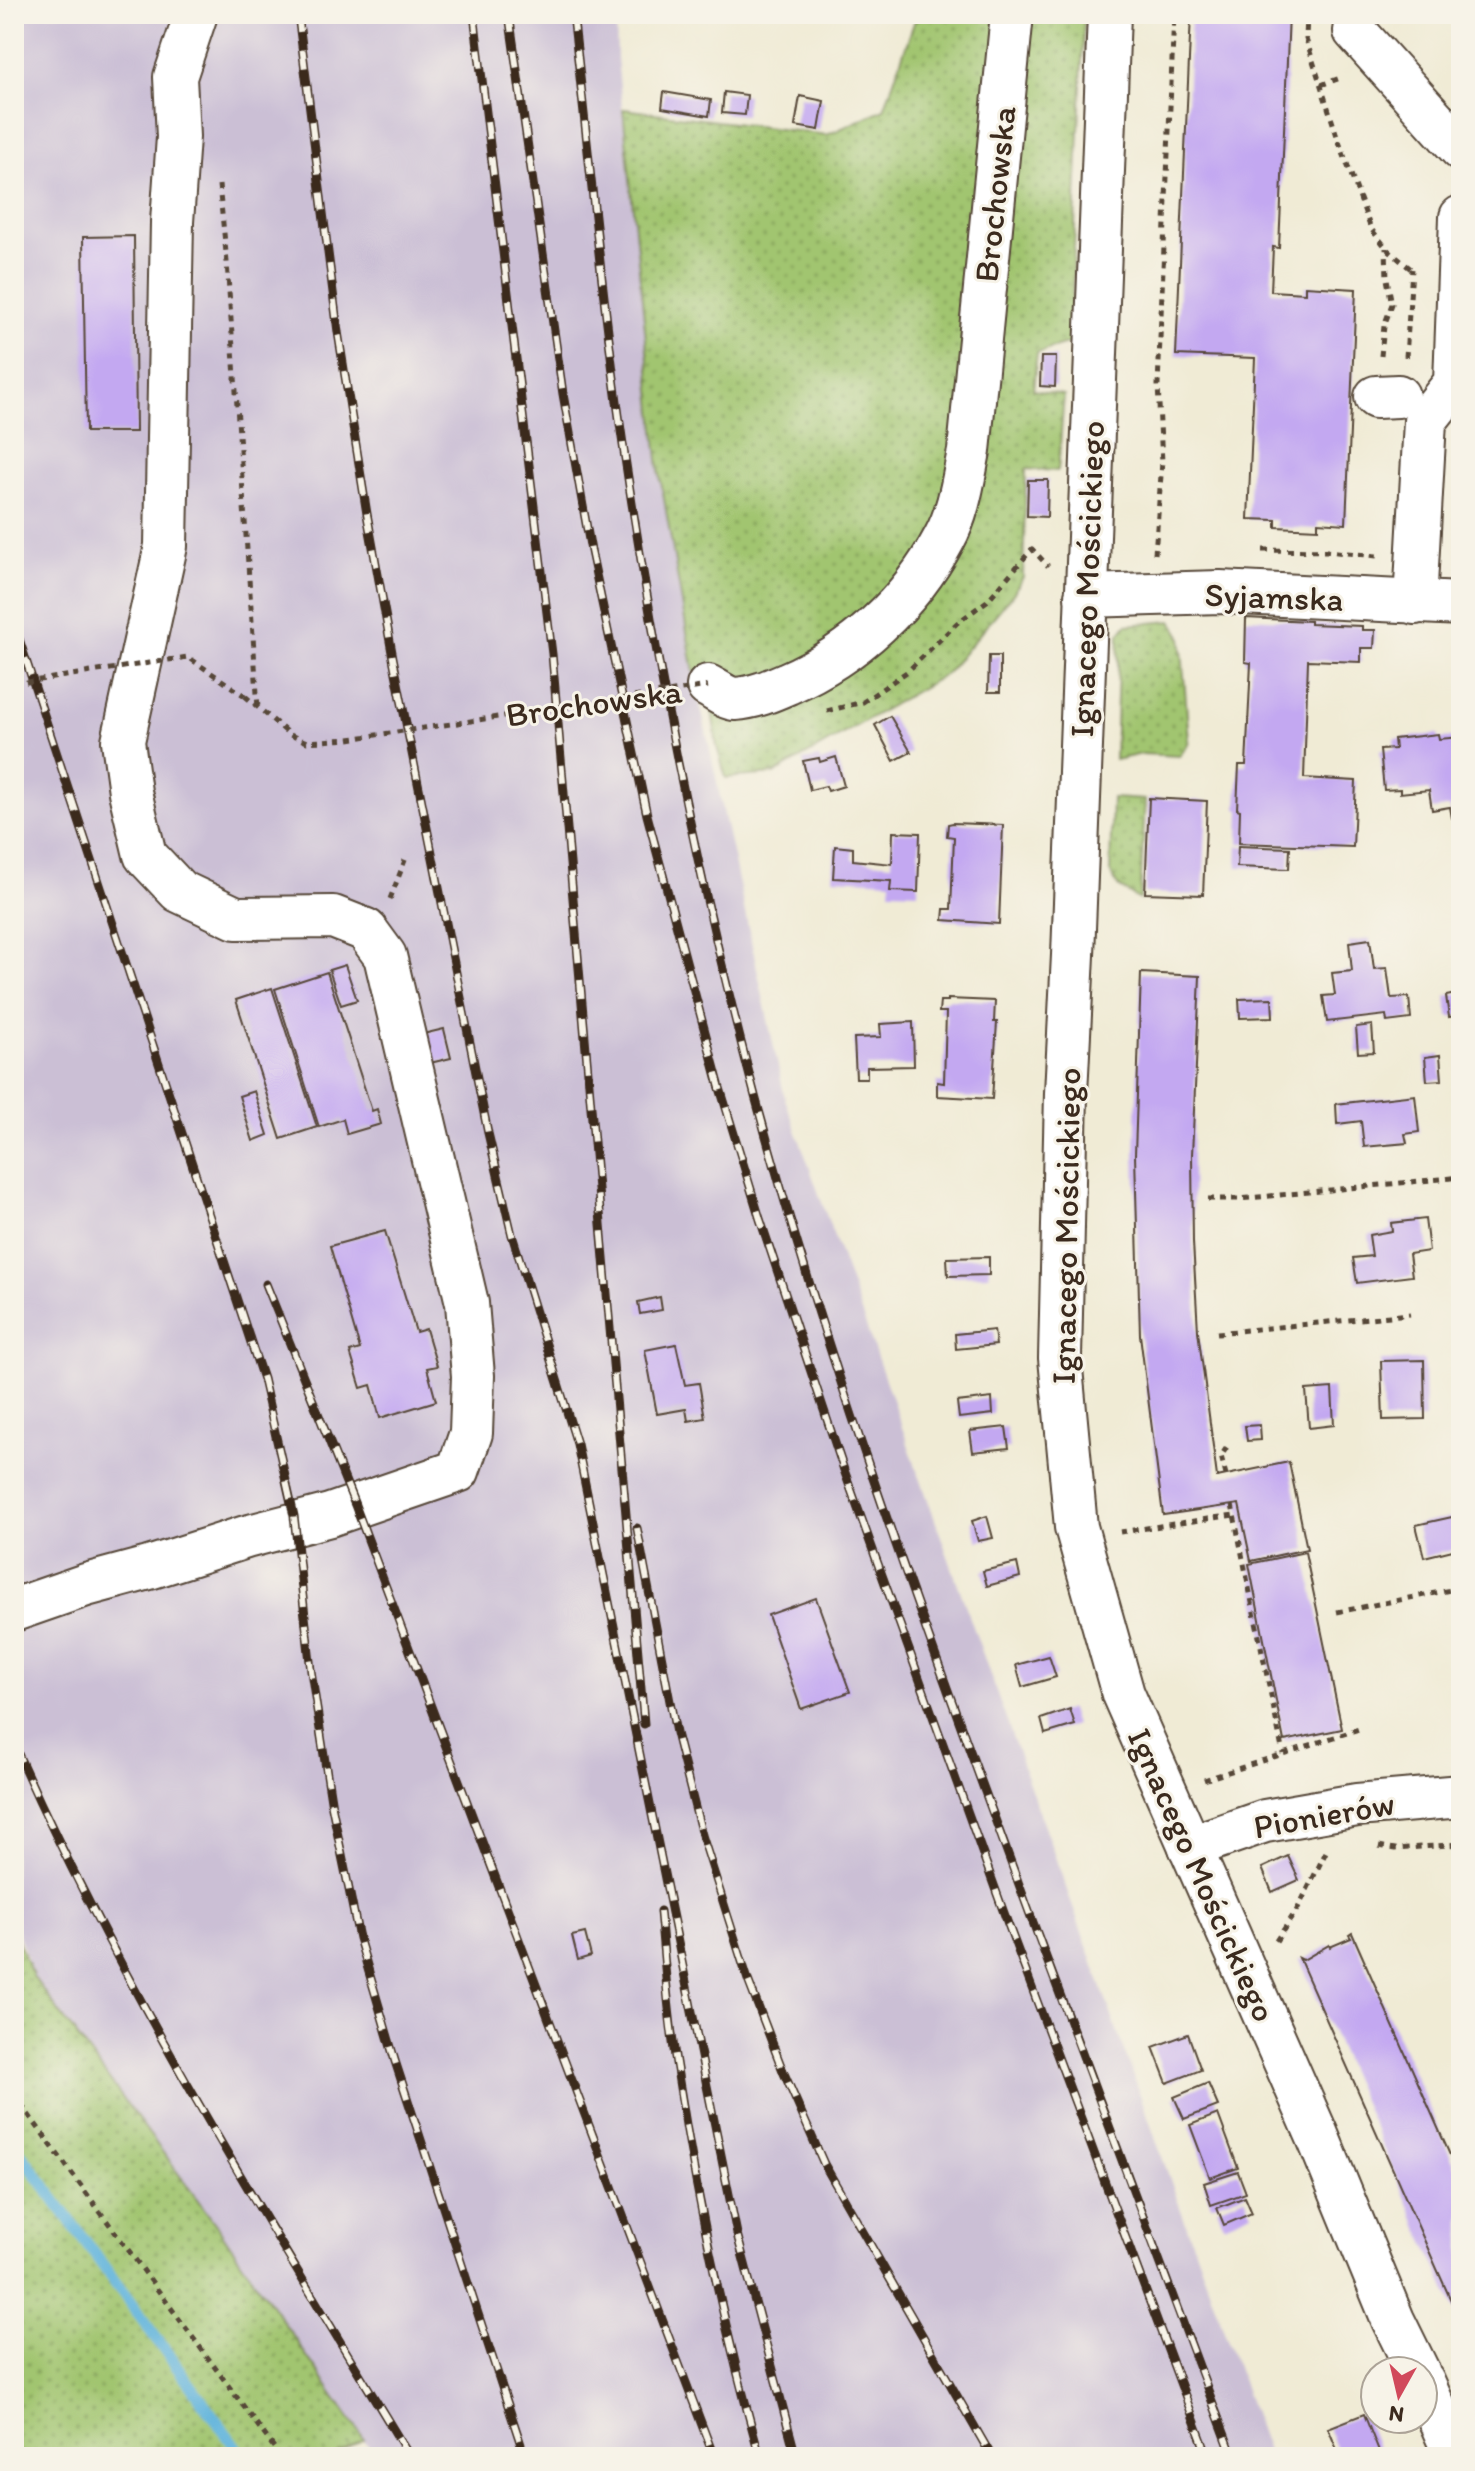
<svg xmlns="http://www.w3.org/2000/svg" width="1475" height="2471" font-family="Itim,sans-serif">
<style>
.railway{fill:#cbbfd5}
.grass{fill:url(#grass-dots);stroke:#6e7846;stroke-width:2}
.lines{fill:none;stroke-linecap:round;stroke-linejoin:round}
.stream{stroke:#60b4dc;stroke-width:12}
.building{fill:#c3a8f1}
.minor-casing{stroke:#564739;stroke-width:46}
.path{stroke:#564739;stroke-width:5;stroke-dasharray:6 6;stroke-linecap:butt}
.minor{stroke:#fff;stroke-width:42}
.rail-casing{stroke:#3b2a1e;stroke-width:9}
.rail{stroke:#f7f3e8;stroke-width:6;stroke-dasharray:18;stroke-linecap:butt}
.path-bridge{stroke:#564739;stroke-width:5;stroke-dasharray:6 6;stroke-linecap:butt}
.labels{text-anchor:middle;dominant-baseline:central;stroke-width:6;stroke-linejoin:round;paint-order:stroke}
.street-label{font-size:34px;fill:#3b2a1e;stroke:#f7f3e8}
</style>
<defs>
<pattern id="grass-dots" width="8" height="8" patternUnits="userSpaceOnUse" patternTransform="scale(2)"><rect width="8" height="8" fill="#a1c56f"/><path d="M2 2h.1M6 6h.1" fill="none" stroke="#84a05b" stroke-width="1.8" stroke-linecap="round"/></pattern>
</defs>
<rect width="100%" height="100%" fill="#f7f3e8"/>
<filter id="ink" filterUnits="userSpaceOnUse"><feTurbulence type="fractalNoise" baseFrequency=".0125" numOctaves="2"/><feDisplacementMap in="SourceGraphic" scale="16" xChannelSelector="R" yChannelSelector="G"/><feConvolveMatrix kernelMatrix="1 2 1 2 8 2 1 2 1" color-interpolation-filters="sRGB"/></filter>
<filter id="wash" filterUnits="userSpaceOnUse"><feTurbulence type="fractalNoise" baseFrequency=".006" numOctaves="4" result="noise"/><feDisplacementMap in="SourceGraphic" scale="32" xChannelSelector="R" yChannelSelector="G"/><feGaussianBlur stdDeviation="1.8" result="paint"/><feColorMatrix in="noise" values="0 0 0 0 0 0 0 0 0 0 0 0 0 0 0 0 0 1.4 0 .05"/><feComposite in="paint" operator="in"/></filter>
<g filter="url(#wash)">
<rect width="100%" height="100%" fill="#f0ebd5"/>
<path class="railway" d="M14 14H616L617 58 659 470 695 680 785 1099 1269 2457H376L215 2223 34 1978 14 1922Z"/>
<g class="grass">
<path d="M917 14H1084L1070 343 1037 353 1033 390 1064 395 1058 471 1026 469 1023 577 1013 594 947 673 774 774 726 778 717 747 707 672 694 673 659 470 623 109 827 135 884 109Z"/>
<path d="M1172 621 1181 636 1189 742 1180 756 1142 754 1115 760 1119 634 1126 625Z"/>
<path d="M1112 798 1145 800 1140 900 1119 887 1110 872Z"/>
<path d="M14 1933 34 1978 217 2226 364 2439 333 2457H14Z"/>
</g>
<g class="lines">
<path class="stream" d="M14 2144 243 2457"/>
</g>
<g id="blocks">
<g class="building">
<path d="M1191 14H1289L1279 248 1273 247 1271 291 1305 293V286L1356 289 1346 524 1318 522V529L1276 527V520L1248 519 1255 358 1176 355Z"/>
<path d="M664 92 711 100 709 116 662 108Z"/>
<path d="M724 92 747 95 745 115 722 113Z"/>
<path d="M800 96 824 101 819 130 795 126Z"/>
<path d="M134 236 136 432H86L83 237Z"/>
<path d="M1041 357H1056L1055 387 1040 386Z"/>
<path d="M1028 480H1048L1047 517 1027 516Z"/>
<path d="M1246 618 1310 621V624L1362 626V630H1375L1374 648H1361V662L1308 660 1304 778 1356 781 1353 847 1239 843 1240 810 1237 809 1239 765H1246L1251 663 1245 662Z"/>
<path d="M989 656H1000V692H988Z"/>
<path d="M890 716 911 752 894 761 875 725Z"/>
<path d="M1438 734 1439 739 1461 737V817L1452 818 1450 807 1432 810 1429 790 1400 793V789L1384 790 1380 750 1395 749 1394 739Z"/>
<path d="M836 757 844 786 828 791 826 786 810 790 803 761 819 758 820 762Z"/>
<path d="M1149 798 1207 801 1203 895 1145 893Z"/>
<path d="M953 823 1003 825 999 924 943 920 944 909H951L954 837 947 836 948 824Z"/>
<path d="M893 832 920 833 918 892 890 891 891 881 833 878 835 846 853 848V860L892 864Z"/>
<path d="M1238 846 1290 848 1289 869 1237 867Z"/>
<path d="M1370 939 1374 969 1387 968 1391 998 1409 997 1411 1019 1387 1022 1386 1015 1327 1022 1323 996 1335 995 1332 973 1352 971 1349 942Z"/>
<path d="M345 965 357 1000 341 1005 329 970Z"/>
<path d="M327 972 372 1111 377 1109 381 1124 347 1134 343 1119 319 1127 275 989Z"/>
<path d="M1141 973 1200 976 1192 1155 1193 1242 1198 1331 1217 1477 1289 1462 1307 1549 1251 1561 1239 1504 1163 1515 1140 1335 1135 1155Z"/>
<path d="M272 988 317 1127 281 1139 236 1000Z"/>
<path d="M1461 993V1015L1449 1017 1446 996Z"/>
<path d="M1272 998 1273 1017 1240 1018 1239 999Z"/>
<path d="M948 999 995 1001 994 1022H997L992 1099 937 1096V1082L944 1083 946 1012H939L940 1001H948Z"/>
<path d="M913 1022 914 1066 867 1067V1078H856L854 1038 881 1037 880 1024Z"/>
<path d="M1372 1025 1374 1052 1358 1053 1356 1027Z"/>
<path d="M444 1029 451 1058 430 1063 423 1034Z"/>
<path d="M1440 1055 1442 1080 1427 1081 1425 1057Z"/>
<path d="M254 1091 268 1135 253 1141 239 1096Z"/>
<path d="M1415 1095 1419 1132 1405 1134 1407 1143 1364 1147 1361 1121 1337 1124 1336 1104Z"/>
<path d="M1425 1219 1429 1251 1409 1254 1412 1276 1357 1283 1353 1258 1372 1256 1369 1235 1392 1231 1391 1223Z"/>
<path d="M385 1231 416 1332 426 1329 437 1366 427 1368 436 1401 380 1418 371 1385 361 1388 350 1352 360 1349 330 1246Z"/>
<path d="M989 1257V1275L948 1276 947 1258Z"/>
<path d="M660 1297 662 1310 640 1314 638 1302Z"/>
<path d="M994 1330 996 1345 956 1349 955 1334Z"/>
<path d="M676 1344 685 1385 699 1383 705 1418 688 1421 686 1409 657 1414 645 1350Z"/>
<path d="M1424 1360 1425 1419 1383 1420 1381 1361Z"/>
<path d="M1332 1388 1334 1425 1309 1428 1306 1390Z"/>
<path d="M992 1398 993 1414 959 1418 957 1402Z"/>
<path d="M1260 1425 1261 1440 1247 1441 1245 1426Z"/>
<path d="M1006 1427 1009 1448 973 1452 970 1431Z"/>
<path d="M1461 1515V1548L1424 1557 1416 1525Z"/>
<path d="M987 1516 993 1538 978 1541 972 1521Z"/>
<path d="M1305 1552 1342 1729 1284 1741 1249 1564Z"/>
<path d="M1017 1563 1020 1577 987 1586 983 1571Z"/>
<path d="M816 1598 850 1692 801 1709 768 1615Z"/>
<path d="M1049 1656 1056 1677 1022 1687 1016 1665Z"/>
<path d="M1070 1709 1075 1725 1045 1734 1041 1719Z"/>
<path d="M1288 1856 1299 1880 1272 1892 1262 1868Z"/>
<path d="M585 1933 591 1956 578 1960 572 1936Z"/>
<path d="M1352 1933 1461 2180V2323L1299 1958 1303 1960 1329 1945 1330 1947 1351 1938 1349 1935Z"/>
<path d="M1188 2034 1201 2070 1167 2083 1153 2047Z"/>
<path d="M1208 2083 1218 2106 1184 2119 1174 2097Z"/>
<path d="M1218 2114 1238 2168 1210 2178 1190 2125Z"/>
<path d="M1238 2172 1246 2193 1211 2205 1204 2183Z"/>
<path d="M1245 2197 1252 2213 1224 2225 1217 2208Z"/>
<path d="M1364 2414 1381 2457H1340L1328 2428Z"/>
</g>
</g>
</g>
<g filter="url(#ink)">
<use href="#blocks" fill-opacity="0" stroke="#564739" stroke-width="2"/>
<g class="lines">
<g class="minor-casing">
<g id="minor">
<path d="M1109 14 1073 955 1066 1093 1060 1358 1076 1527 1123 1694 1317 2135 1393 2320 1418 2371"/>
<path d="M1355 31 1461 149"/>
<path d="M1376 397 1398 396"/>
<path d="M1086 596 1220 592 1461 604"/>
<path d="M1415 603 1425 421 1455 383 1461 217"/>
<path d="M708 686C716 690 727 699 735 699 754 698 772 690 788 683 854 654 910 603 944 539 959 512 963 481 969 451L1012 14"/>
<path d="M14 1610 86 1585 149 1568 246 1537 330 1515 458 1471 471 1433 473 1376 467 1303 385 956 366 930 333 917 236 918 179 891 145 855 130 792 123 741 166 546 172 222 178 137 175 77 196 14"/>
<path d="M1190 1847 1265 1821 1357 1805 1461 1796"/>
<path d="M1423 2382 1456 2457"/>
</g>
</g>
<g class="path">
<path d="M1307 14 1306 39 1338 139 1371 229 1389 251 1411 269"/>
<path d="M1321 85 1343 77"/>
<path d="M219 185 227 262 258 708"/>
<path d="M1381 356 1384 326 1392 304 1387 279 1386 248"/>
<path d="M1406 357 1412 269"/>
<path d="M1263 550 1327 551 1377 556"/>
<path d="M1155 554 1162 462 1158 385 1174 14"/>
<path d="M245 696 290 735 307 742 349 739"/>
<path d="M827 711 863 702 908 671 957 623 987 601 1032 549 1048 566"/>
<path d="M390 899 407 855"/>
<path d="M1208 1199H1239L1461 1177"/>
<path d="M1217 1333 1410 1314"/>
<path d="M1226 1475 1221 1456 1229 1444"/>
<path d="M1232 1505 1283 1754"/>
<path d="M1120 1532 1234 1515"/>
<path d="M1337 1612 1461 1588"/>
<path d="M1204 1780 1359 1729"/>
<path d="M1379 1846 1395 1849 1461 1844"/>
<path d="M1276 1941 1298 1908 1326 1852"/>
<path d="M14 2095 281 2457"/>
</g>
<use href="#minor" class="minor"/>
<g class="rail-casing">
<g id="rail">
<path d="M298 14 338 332 367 514 393 658 488 1133 512 1235 577 1444 737 2234 796 2457"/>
<path d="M474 14 552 654 644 1724"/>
<path d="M509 14 563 394 591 551 647 815 720 1088 760 1219 844 1470 1008 1924 1208 2457"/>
<path d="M573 14C590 162 603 311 625 458 657 672 699 886 755 1096 815 1318 891 1535 970 1751 1056 1987 1145 2222 1233 2457"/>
<path d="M14 624 263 1379 294 1516 311 1671 332 1807 359 1938 395 2061 525 2457"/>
<path d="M266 1284 355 1505 714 2457"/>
<path d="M637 1528 676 1733 702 1835 748 1980 783 2071 824 2164 992 2457"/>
<path d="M14 1745C124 1994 269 2224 410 2457"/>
<path d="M660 1911C665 1963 668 2017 677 2069 697 2199 724 2330 760 2457"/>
<path d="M476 2454 478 2457"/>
</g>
</g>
<use href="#rail" class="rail"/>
<g class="path-bridge">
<path d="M14 684 188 657 245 696"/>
<path d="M349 739 708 686"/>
</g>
</g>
</g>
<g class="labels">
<g class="street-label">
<text transform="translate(995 194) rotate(-84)">Brochowska</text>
<text transform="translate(1087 579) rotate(-88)">Ignacego Mościckiego</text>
<text transform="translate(1274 597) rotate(2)">Syjamska</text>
<text transform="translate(594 703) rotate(-8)">Brochowska</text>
<text transform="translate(1066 1226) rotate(-89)">Ignacego Mościckiego</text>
<text transform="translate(1324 1815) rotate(-10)">Pionierów</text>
<text transform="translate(1202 1875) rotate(66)">Ignacego Mościckiego</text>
</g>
</g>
<rect width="1475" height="2471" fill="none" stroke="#f7f3e8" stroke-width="48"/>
<g transform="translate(1399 2395) rotate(188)"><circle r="38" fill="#f7f3e8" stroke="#aca397" stroke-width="2"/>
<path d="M0-6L14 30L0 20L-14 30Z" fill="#d1495b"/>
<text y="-12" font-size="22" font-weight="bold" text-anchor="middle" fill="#3b2a1e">N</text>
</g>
</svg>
